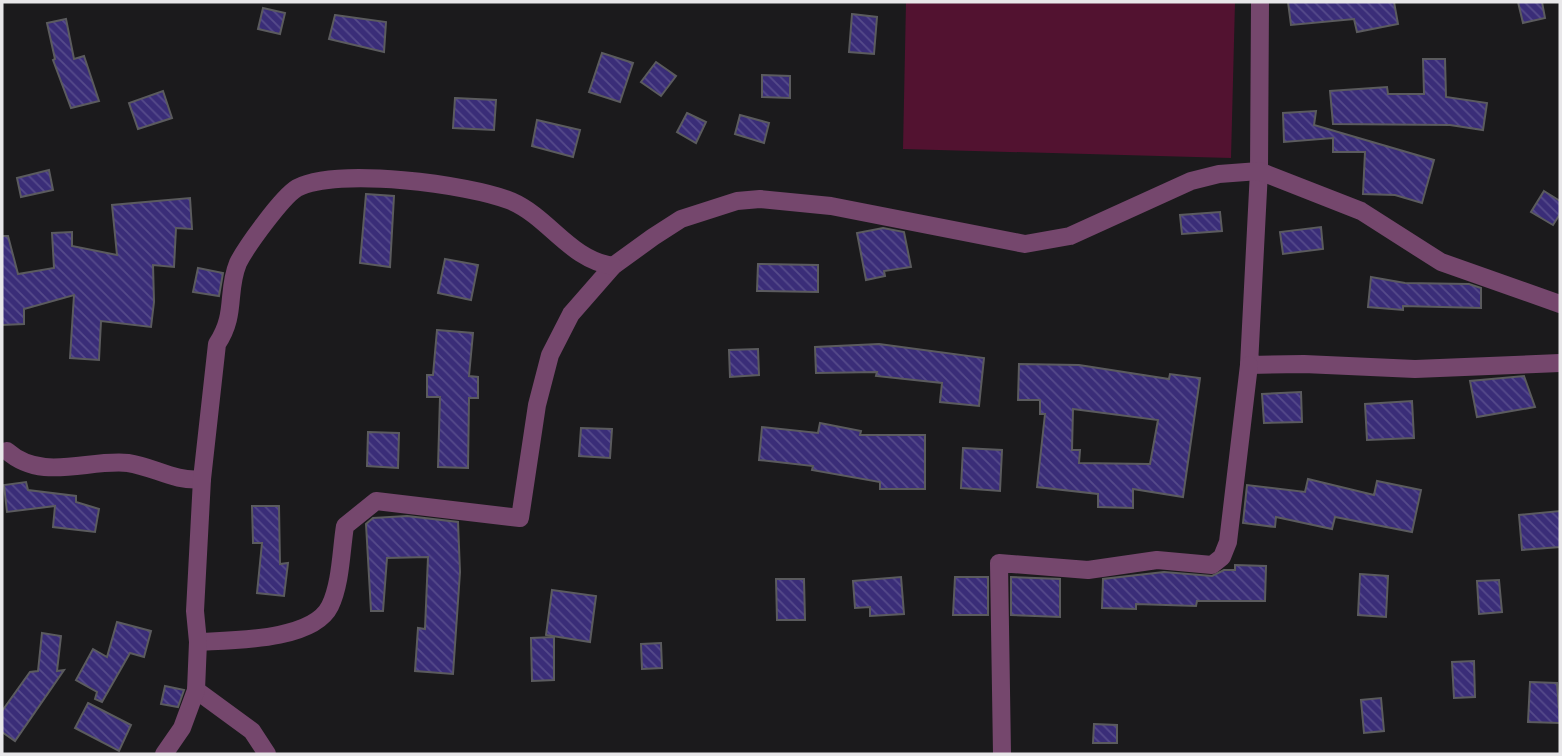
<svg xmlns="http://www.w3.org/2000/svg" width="1562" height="756" font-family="'Exo 2',sans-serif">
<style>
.garden{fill:#521230}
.building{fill:url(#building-back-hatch);stroke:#5b5b5e;stroke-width:2;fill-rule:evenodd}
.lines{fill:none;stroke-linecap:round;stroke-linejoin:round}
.street{stroke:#75476d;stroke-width:18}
</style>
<defs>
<pattern id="building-back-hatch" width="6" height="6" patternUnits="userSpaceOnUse" patternTransform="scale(1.75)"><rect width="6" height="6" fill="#3a2d78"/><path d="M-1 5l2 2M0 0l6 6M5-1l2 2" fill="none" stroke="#564b8b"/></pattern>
</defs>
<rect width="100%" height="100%" fill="#1b1a1c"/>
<path class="garden" d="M906 2H1235L1231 158 903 149Z"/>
<g class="building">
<path d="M1288 2H1394L1398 24 1357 32 1354 19 1291 25Z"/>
<path d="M1518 2H1542L1545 18 1523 23Z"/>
<path d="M263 8 285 13 280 34 258 29Z"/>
<path d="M852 14 877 17 874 54 849 52Z"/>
<path d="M335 15 386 22 384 52 329 39Z"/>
<path d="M66 19 74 59 84 56 99 101 71 108 53 60 55 59 47 23Z"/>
<path d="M602 53 633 63 620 102 589 92Z"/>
<path d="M1423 59H1445L1446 97 1487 103 1483 130 1450 125 1333 124 1330 91 1387 87 1388 94H1424Z"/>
<path d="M656 62 676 76 661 96 641 82Z"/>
<path d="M762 75 790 76V98L762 97Z"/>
<path d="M163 91 172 118 138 129 129 103Z"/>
<path d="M455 98 496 100 494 130 453 128Z"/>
<path d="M1316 111 1314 125 1434 160 1422 203 1395 195 1363 194 1365 152H1333V138L1284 142 1283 113Z"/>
<path d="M687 113 706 122 696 143 677 132Z"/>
<path d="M740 115 769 123 764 143 735 134Z"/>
<path d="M537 120 580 130 573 157 532 146Z"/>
<path d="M49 170 53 190 21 197 17 178Z"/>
<path d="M1544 191 1560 201V214L1553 225 1531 212Z"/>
<path d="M366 194 394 196 390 267 360 263Z"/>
<path d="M190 198 192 229 176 228 174 267 153 265 154 302 151 327 101 321 99 360 70 358 74 295 24 309V324L2 325V236H8L18 274 54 268 52 233 72 232V246L117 255 112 205Z"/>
<path d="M1220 212 1222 231 1182 234 1180 215Z"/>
<path d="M1321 227 1323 249 1283 254 1280 232Z"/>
<path d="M883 228 904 232 911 267 884 271 885 276 866 280 857 233Z"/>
<path d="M445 259 478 265 471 300 438 293Z"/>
<path d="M758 264 818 265V292L757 291Z"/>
<path d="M198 268 223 273 219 296 193 292Z"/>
<path d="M1371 277 1405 283 1469 284 1481 288V308L1403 306V310L1368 307Z"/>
<path d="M437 330 473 333 469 376 478 377V398H469L468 468 438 467 440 397H427V375H433Z"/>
<path d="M879 344 984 358 979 406 940 402 942 383 876 376 877 372 816 373 815 347Z"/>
<path d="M758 349 759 375 730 377 729 350Z"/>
<path d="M1019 364 1079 365 1169 379 1170 374 1200 378 1183 497 1133 489V508L1098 507V494L1037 487 1045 414H1040V400H1018ZM1073 409 1158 420 1150 464 1079 463 1080 450H1072Z"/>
<path d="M1524 376 1535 407 1477 417 1470 381Z"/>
<path d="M1301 392 1302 422 1264 423 1262 394Z"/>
<path d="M1412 401 1414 438 1367 440 1365 404Z"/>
<path d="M820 423 861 431 860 435H925V489H880V482L812 470 813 466 759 460 762 427 818 433Z"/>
<path d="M581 428 612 429 610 458 579 456Z"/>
<path d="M368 432 399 433 398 468 367 466Z"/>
<path d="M963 448 1002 450 1000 491 961 488Z"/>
<path d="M1308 479 1374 495 1377 481 1421 490 1412 532 1335 517 1332 529 1276 517 1275 527 1243 523 1247 485 1305 492Z"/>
<path d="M26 482 28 490 76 496V502L99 509 95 532 53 527 55 506 7 512 4 485Z"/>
<path d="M252 506H279L280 564 288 563 284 596 257 593 262 543H253Z"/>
<path d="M1560 511V547L1522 550 1519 515Z"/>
<path d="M407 516 458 522 460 572 453 674 415 671 418 628 425 629 428 557 387 558 383 611H371L366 524 373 518Z"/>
<path d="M1235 565 1266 566 1265 601H1197L1196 606 1136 604V609L1102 608 1103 579 1164 572 1212 576 1224 570H1235Z"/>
<path d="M1360 574 1388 576 1386 617 1358 615Z"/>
<path d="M901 577 904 614 870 616V607L855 608 853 581Z"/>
<path d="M955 577H988V615H953Z"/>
<path d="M1011 577 1060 579V617L1011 615Z"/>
<path d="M776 579H804L805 620H777Z"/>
<path d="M1499 580 1502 612 1479 614 1477 581Z"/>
<path d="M552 590 596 596 590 642 546 635Z"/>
<path d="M117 622 151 631 144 657 130 653 102 702 95 699 97 692 76 680 93 649 107 657Z"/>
<path d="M42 633 61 636 57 671 64 670 15 741 2 732V711L30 672 38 671Z"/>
<path d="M554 637V680L532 681 531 638Z"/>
<path d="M661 643 662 668 642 669 641 644Z"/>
<path d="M1474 661 1475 697 1454 698 1452 662Z"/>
<path d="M1530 682 1557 683 1560 723 1528 722Z"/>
<path d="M165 686 184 690 178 707 161 704Z"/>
<path d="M1381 698 1384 731 1364 733 1361 700Z"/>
<path d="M88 703 131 725 119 751 75 728Z"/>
<path d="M1094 724 1117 725V743H1093Z"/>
</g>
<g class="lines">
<g class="street">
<path d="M1260 2 1259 171 1249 365 1304 364 1415 369 1560 363"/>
<path d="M7 451C42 482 87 459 128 463 155 467 174 482 202 479"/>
<path d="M198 642C232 640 313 641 330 606 341 583 341 551 345 526L376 501 520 518 537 405 550 355 571 314 613 266 653 237 681 219 737 201 760 199 831 206 1025 244 1070 236 1191 181 1219 174 1259 171 1361 211 1441 262 1560 304"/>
<path d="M196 690 252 731 267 754"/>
<path d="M164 754 182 728 196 690 198 642 195 611 202 479 217 344C237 314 226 292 238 263 246 247 282 197 297 188 337 167 469 184 511 201 550 218 569 259 613 266"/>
<path d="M1002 754 999 563 1088 570 1157 560 1212 565 1222 557 1228 542 1249 365"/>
</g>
</g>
<rect width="1562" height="756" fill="none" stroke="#e8e7e9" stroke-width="7"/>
</svg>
